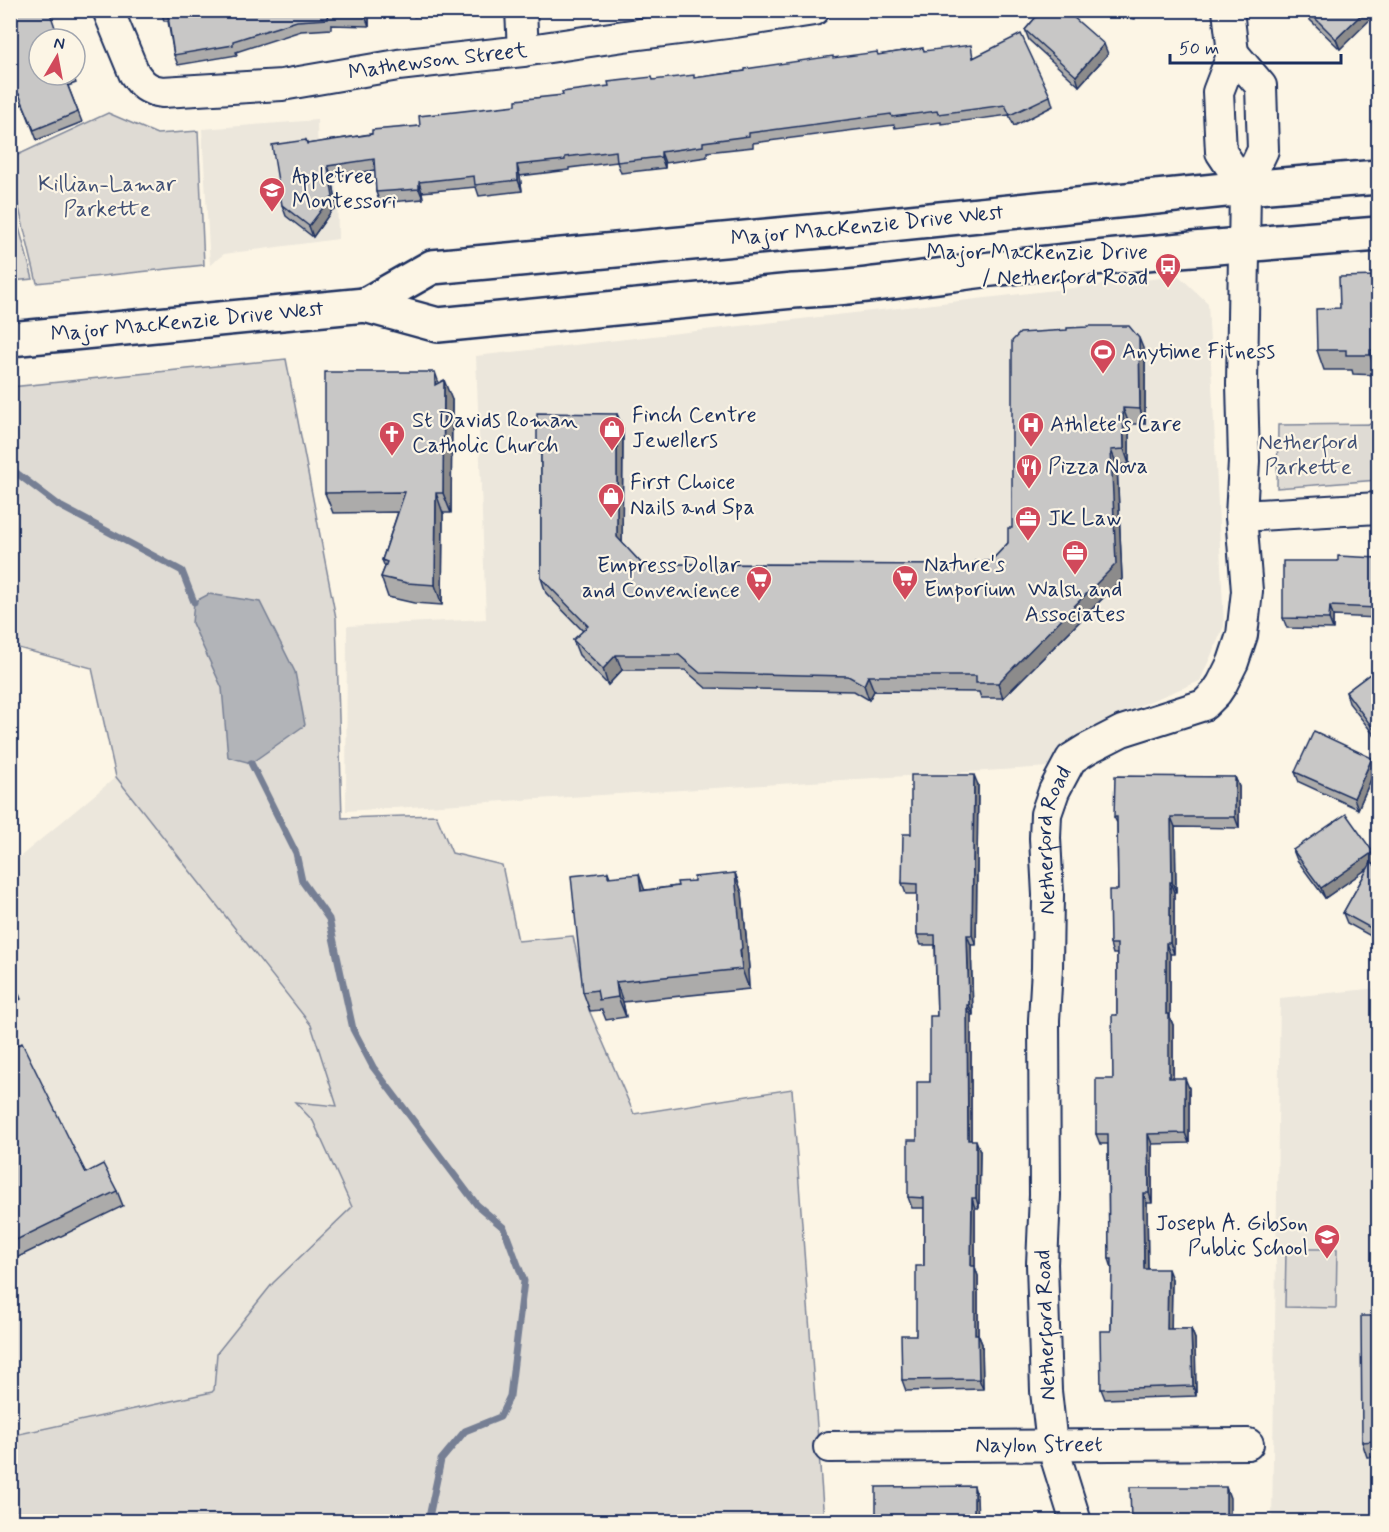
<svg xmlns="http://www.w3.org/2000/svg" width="1389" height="1532" font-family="Mynerve,sans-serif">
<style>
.built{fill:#ece7dc}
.green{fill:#dfdbd4;stroke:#7d8599;stroke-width:1.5}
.water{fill:#b2b4b8;stroke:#767f94;stroke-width:1.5}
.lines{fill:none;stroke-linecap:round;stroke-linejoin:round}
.stream{stroke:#767f94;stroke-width:7}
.minor-casing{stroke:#1b2f5e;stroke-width:34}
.major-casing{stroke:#1b2f5e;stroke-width:38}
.minor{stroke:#fcf5e5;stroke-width:30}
.major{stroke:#fcf5e5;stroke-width:33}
.wall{fill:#acabaa;stroke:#1b2f5e;stroke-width:1.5}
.shaded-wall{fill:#8c8b8b;stroke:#1b2f5e;stroke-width:1.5}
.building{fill:#c8c7c6;stroke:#1b2f5e;stroke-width:1.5}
.labels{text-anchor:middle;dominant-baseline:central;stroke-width:4.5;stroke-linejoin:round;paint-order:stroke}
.street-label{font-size:22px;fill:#1b2f5e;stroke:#fcf5e5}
.poi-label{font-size:22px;fill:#1b2f5e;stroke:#fcf5e5;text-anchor:start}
.park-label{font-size:22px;fill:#425176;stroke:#fcf5e5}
</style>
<rect width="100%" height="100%" fill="#fcf5e5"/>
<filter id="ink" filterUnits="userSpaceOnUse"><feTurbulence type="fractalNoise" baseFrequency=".0167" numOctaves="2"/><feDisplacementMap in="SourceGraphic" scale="12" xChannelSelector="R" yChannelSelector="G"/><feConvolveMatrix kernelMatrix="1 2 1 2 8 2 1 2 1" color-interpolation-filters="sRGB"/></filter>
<g filter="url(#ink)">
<g class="built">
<path d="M317 120 318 169 337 187 338 239 224 254 210 265 202 129Z"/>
<path d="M1179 276 1208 303 1224 626 1200 681 1119 714 1049 767 346 811 347 626 486 619 476 356Z"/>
<path d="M116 777 311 1025 373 1219 212 1392 11 1436 10 865Z"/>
<path d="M1378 988V1521L1272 1522 1280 998Z"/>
</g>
<g class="green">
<path d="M108 113 157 134 198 131 204 265 37 283 11 175V158Z"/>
<path d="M11 198 33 279 11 281Z"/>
<path d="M286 359 336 618 342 818 436 815 452 853 502 865 518 941 573 936 589 1010 634 1114 792 1089 824 1521H11L10 1436 212 1392 214 1390 217 1353 273 1283 352 1207 313 1121 295 1102 337 1106 311 1025 116 777 92 668 11 646V387Z"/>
<path d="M1378 424V480L1277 488 1278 425Z"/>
<path d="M1286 1249H1337L1336 1308 1285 1307Z"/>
</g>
<path class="water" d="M209 594 260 602 295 672 305 725 251 763 228 757 222 688 192 623 194 602Z"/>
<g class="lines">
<g class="stream">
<path d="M10 468 60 506 182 571 194 602"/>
<path d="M251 763 296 853 302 881 329 919 353 1029 373 1067 477 1205 504 1228 524 1281 510 1396 500 1417 465 1431 441 1460 428 1522"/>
</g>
<g class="minor-casing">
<g id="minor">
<path id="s1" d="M108 10 134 73C142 85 148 90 162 92L282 85 398 65 523 51 624 36 735 22 814 10"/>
<path d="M521 10 523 51"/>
<path d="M1228 10 1233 53 1218 92 1221 152 1245 188"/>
<path d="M1241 516 1378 508"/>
<path id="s2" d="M829 1447 1248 1444"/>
<path id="s3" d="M1076 1522 1052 1445 1046 1391 1042 1264 1045 1195 1044 1020 1047 968 1048 895 1045 838 1046 814 1054 791 1071 759 1087 749 1122 731 1204 705 1216 693 1222 684 1233 662 1242 635 1247 591 1241 516 1244 461 1242 384 1245 188 1263 150 1261 86 1233 53"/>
</g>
</g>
<g class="major-casing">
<g id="major">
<path id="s4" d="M365 305 432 267 831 230 1245 188 1378 177"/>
<path id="s5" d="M10 339 365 305 438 325 793 291C860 288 926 277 992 269 1121 254 1250 244 1378 234"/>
</g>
</g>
<use href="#minor" class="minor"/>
<use href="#major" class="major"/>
</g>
<g class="wall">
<path d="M10 10 39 75H73L76 83 68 86 82 122 37 140 23 104 10 109Z"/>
<path d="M161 10H369V26L331 25V29L301 31 236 52 237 55 178 65 174 55 168 21H164Z"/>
<path d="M411 10H461L414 17Z"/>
<path d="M1042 10H1136L1135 19 1066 11 1108 54 1079 86 1029 40 1025 30Z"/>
<path d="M1305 10H1378L1340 49 1307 17Z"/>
<path d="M923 48 924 51 975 57 1050 96 1053 106 1014 126 1009 115 941 124V122L895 128 894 125 753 143V147L707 152V157L665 163V168L621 173 617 162 569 168V170L520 176 522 191 479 196 476 187 422 192 423 199 380 203 376 192 375 170 332 177 337 207 332 210 313 237 286 216 282 205 306 140 308 144 420 126 563 95 653 80 695 78 745 71 833 58 878 55Z"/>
<path d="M1378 276V370H1377V375L1353 374 1352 370H1324L1317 350 1340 308Z"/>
<path d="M1145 353V424H1129V464L1117 465 1122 579 1003 698H981L979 692 874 691 869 700 854 691 706 688 685 670H622L608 685 579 655 573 640 583 631 546 593 541 578V456L537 443 617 414 623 429 622 543 642 564 976 565 991 561 1008 543 1012 528Z"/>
<path d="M439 383 452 400 451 513H443L442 605 414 603 388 597 381 577 385 567 382 560 398 512 333 513 325 493Z"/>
<path d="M1378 558V618L1333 616V629L1287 628 1283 618 1338 561Z"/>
<path d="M1378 668V740L1349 703 1346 692Z"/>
<path d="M1376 768 1358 809 1299 782 1295 772Z"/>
<path d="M1235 777 1239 787V828L1175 827 1176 892H1174V954H1170V1018L1173 1025V1078L1189 1088V1143L1152 1144V1203H1147L1148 1269 1172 1279 1171 1329H1191L1195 1339 1196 1396 1105 1399 1101 1389 1111 1331 1112 1268 1109 1259 1108 1144H1100L1096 1134 1113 1079 1117 1015V954H1113L1110 944 1118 890 1117 823 1114 817Z"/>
<path d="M978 785 976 945H971L973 1015H971V1140L980 1151 979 1208H975V1267L978 1276V1334L982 1344 983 1389 906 1391 902 1380 916 1335 924 1266V1208H912L908 1197 917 1140 930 1082 937 1016 935 945H921L917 935V894H906L902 883 911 834Z"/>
<path d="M1293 850 1373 852 1377 862 1374 865 1378 867V940L1347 923 1343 913 1368 868 1325 898 1297 860Z"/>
<path d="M608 872 610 877 645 890 678 886 694 881 735 873 742 893 749 968 748 970 749 989 623 1002 626 1017 606 1020 602 1010 590 1011 583 992Z"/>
<path d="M10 972 21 999 10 1004Z"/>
<path d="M10 1049 86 1173 117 1191 123 1206 10 1261Z"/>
<path d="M1378 1316V1515L1376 1507 1375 1457H1367L1362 1442Z"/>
</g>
<g class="shaded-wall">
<path d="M365 10H369V26L365 16Z"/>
<path d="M1132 10H1136L1135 19Z"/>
<path d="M1366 10H1378V12L1340 49 1336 39Z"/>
<path d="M1104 44 1108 54 1079 86 1076 76Z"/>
<path d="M661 152 665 163V168L661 157Z"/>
<path d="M517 165 520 176 522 191 518 180Z"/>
<path d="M328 166 332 177 337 207 332 210 313 237 309 226Z"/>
<path d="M419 182 422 192 423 199 419 189Z"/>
<path d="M1139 338 1145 353V424L1140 409Z"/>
<path d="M1370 350 1377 370V375L1370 355Z"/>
<path d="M435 372 442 392 435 385Z"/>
<path d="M444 380 452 400 451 513 443 493Z"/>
<path d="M1123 408 1129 424V464L1124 449Z"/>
<path d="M617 414 623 429 622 552 617 537Z"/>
<path d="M1111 450 1117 465 1122 579 1003 698 998 683Z"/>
<path d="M436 493 443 513 442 605 435 585Z"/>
<path d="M1330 606 1333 616V629L1329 619Z"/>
<path d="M616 655 622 670 608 685 603 669Z"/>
<path d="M868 676 874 691 869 700 864 685Z"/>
<path d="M1372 758 1376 768 1358 809 1354 798Z"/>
<path d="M974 775 978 785 976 945 972 935Z"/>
<path d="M1235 777 1239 787V828L1235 817Z"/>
<path d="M1171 817 1175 827 1176 892 1172 882Z"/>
<path d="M1373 852 1377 862 1325 898 1321 888Z"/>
<path d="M735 873 742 893 749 968 748 970 749 989 742 969Z"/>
<path d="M639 874 646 894 641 891Z"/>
<path d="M1170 882 1174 892V954L1170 943Z"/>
<path d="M967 935 971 945 973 1015 969 1005Z"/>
<path d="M1166 943 1170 954V1018L1173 1025V1088L1169 1078 1166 1014Z"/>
<path d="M616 982 623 1002 626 1017 618 997Z"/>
<path d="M967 1005 971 1015V1151L968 1140Z"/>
<path d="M1185 1078 1189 1088V1143L1185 1133Z"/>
<path d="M1148 1134 1152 1144V1203L1149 1193Z"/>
<path d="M976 1140 980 1151 979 1208 976 1198Z"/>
<path d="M1143 1193 1147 1203 1148 1279 1144 1269Z"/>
<path d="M972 1198 975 1208V1267L978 1276V1334L982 1344 983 1389 979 1379 975 1334 971 1266Z"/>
<path d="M1168 1269 1172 1279 1171 1340 1167 1329Z"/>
<path d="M1191 1329 1195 1339 1196 1396 1193 1386Z"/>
<path d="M974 1486 977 1496 978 1521H974Z"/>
<path d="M1226 1487 1230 1498V1521H1226Z"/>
</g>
<g class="building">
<path d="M10 10H49L59 39H39V75H67L64 76 78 112 34 130 19 94 10 97Z"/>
<path d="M167 10H365V16L327 14 328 19 297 21 233 41V45L174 55Z"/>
<path d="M1042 10H1065L1104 44 1076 76 1025 30Z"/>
<path d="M1307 10H1366L1336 39Z"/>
<path d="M1021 34 1050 96 1010 115 1005 105 938 114 937 111 892 117 891 114 749 133V136L703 142V146L661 152V157L617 162 616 151 565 157V160L517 165 518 180 475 185 474 176 419 182V189L376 192 374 159 328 166 333 197 329 200 309 226 282 205 272 145 306 140 307 144 372 134V130L420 126 419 116 516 105V100L563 95 562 92 609 86 608 82 652 77 653 80 694 75V78L745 71V69L833 56V58L877 52 878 55 923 48 924 51 971 45 973 58Z"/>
<path d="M1378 276V350H1370V355H1346V350H1317L1316 309 1340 308 1339 277Z"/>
<path d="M1088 326H1129L1139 338 1140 409 1123 408 1124 449 1111 450 1116 564 998 683H976V676H868L864 685 848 676 700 673 679 655H616L603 669 573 640 588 626 541 578V443H537V413L617 414V537L642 564 976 565V561H991L1008 543V528H1012V341L1020 333 1067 330V328L1088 327Z"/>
<path d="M325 372H435V385L444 380 443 493H436L435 585 407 583 381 577 387 562 382 560 405 492 325 493Z"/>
<path d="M1338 556 1378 558V608L1330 606 1329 619 1283 618V561H1338Z"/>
<path d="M1378 668V735L1346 692Z"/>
<path d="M1314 731 1372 758 1354 798 1295 772Z"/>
<path d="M911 775H974L972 935H967L969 1005H967L968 1140H976V1198H972L971 1266H975V1334H978L979 1379 902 1380 901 1335H916V1266H924V1198L908 1197V1140H917V1082H930V1016H937L935 935H917V884L902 883 903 834H911Z"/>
<path d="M1115 776 1235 777V817H1171L1172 882H1170V943H1166V1014H1169V1078H1185V1133L1148 1134 1149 1193H1143L1144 1269H1168L1167 1329H1191L1193 1386 1101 1389 1100 1331H1111L1112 1259H1109L1108 1134H1096V1079H1113L1112 1015H1117V944H1110L1109 890H1118L1117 817H1114Z"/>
<path d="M1346 814 1373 852 1321 888 1293 850Z"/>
<path d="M1371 863 1378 867V932L1343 913Z"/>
<path d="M608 872V877L639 874 641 891 678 886 677 882 694 881V877L735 873 742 948 740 950 742 969 616 982 618 997 599 1000 597 990 583 992 571 876Z"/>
<path d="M10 972 15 983 10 986Z"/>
<path d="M22 1043 86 1173 103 1164 117 1191 10 1243V1049Z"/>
<path d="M1361 1316H1378V1507H1376L1375 1441 1362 1442Z"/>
<path d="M974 1486V1521H876V1487Z"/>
<path d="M1130 1487H1226V1521H1131Z"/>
</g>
</g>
<defs>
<g id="school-pin" transform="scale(1.35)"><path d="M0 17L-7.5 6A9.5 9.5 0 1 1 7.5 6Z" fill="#d1495b" stroke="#fcf5e5"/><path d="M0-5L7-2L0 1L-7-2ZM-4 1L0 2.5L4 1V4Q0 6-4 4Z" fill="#fff"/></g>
<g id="bus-pin" transform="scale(1.35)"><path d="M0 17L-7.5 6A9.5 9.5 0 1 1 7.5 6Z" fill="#d1495b" stroke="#fcf5e5"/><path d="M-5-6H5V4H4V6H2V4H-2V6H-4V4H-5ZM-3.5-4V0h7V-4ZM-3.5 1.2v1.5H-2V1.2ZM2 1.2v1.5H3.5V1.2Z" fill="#fff"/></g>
<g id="stadium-pin" transform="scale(1.35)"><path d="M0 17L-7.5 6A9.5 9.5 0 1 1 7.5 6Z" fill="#d1495b" stroke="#fcf5e5"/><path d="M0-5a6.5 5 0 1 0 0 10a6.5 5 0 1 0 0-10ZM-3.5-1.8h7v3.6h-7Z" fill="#fff"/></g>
<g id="hospital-pin" transform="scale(1.35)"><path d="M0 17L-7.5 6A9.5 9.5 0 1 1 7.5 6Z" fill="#d1495b" stroke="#fcf5e5"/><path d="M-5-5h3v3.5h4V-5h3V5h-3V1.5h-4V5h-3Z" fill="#fff"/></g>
<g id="shop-pin" transform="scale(1.35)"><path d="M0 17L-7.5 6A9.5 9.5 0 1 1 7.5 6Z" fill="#d1495b" stroke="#fcf5e5"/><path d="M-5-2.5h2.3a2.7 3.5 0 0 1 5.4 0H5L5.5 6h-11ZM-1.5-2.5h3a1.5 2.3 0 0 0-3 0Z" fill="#fff"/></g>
<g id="church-pin" transform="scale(1.35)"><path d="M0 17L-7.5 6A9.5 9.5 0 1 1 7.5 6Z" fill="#d1495b" stroke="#fcf5e5"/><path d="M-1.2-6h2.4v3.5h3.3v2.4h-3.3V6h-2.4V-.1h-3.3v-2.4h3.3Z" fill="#fff"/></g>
<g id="restaurant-pin" transform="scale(1.35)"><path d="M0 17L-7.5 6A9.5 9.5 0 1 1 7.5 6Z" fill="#d1495b" stroke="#fcf5e5"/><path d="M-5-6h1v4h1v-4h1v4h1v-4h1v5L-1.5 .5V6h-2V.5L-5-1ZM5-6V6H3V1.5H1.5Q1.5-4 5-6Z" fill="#fff"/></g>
<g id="office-pin" transform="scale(1.35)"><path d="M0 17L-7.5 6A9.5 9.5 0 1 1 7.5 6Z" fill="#d1495b" stroke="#fcf5e5"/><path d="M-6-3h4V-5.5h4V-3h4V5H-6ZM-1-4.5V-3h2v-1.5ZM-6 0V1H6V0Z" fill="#fff"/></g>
<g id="supermarket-pin" transform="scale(1.35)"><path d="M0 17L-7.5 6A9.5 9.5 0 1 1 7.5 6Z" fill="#d1495b" stroke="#fcf5e5"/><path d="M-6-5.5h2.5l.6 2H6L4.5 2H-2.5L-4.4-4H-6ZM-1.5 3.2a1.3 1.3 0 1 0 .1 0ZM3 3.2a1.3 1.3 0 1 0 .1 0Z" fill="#fff"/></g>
</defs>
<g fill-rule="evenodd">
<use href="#school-pin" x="272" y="190"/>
<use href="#bus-pin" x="1168" y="266"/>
<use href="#stadium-pin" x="1103" y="352"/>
<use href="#hospital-pin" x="1031" y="425"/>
<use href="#shop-pin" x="612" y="429"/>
<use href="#church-pin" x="392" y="434"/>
<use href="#restaurant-pin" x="1029" y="467"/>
<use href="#shop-pin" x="611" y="496"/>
<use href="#office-pin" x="1028" y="519"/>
<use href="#office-pin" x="1075" y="553"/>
<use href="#supermarket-pin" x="905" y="578"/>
<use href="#supermarket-pin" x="759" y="579"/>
<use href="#school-pin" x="1327" y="1237"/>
</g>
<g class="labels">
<g class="street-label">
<text stroke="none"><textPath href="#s1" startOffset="381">Mathewson Street</textPath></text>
<text stroke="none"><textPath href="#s4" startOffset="514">Major MacKenzie Drive West</textPath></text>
<text stroke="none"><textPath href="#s5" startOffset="178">Major MacKenzie Drive West</textPath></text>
<text stroke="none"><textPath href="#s3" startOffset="687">Netherford Road</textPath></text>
<text transform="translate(1046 1325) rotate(-92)">Netherford Road</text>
<text stroke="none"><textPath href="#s2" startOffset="210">Naylon Street</textPath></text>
</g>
<g class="poi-label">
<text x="292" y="177">Appletree<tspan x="292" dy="25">Montessori</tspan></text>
<text x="1148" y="253" text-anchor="end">Major Mackenzie Drive<tspan x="1148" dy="25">/ Netherford Road</tspan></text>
<text x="1122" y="352">Anytime Fitness</text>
<text x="632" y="416">Finch Centre<tspan x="632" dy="25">Jewellers</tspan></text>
<text x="412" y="421">St Davids Roman<tspan x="412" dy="25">Catholic Church</tspan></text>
<text x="1050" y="425">Athlete's Care</text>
<text x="1048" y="467">Pizza Nova</text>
<text x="630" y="483">First Choice<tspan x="630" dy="25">Nails and Spa</tspan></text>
<text x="1048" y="519">JK Law</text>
<text x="924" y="565">Nature's<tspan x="924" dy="25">Emporium</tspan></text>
<text x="740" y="566" text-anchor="end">Empress Dollar<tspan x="740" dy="25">and Convenience</tspan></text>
<text x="1075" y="590" text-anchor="middle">Walsh and<tspan x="1075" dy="25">Associates</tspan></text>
<text x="1308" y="1224" text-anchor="end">Joseph A. Gibson<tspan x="1308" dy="25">Public School</tspan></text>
</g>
<g class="park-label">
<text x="107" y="185">Killian-Lamar<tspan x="107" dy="25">Parkette</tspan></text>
<text x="1308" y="443">Netherford<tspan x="1308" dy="25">Parkette</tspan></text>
</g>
</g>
<rect width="1389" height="1532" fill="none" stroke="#fcf5e5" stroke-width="36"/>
<rect x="18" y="18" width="1353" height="1496" fill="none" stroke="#1b2f5e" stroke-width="2" filter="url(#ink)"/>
<g transform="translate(57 57) rotate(10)"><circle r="28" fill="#fcf5e5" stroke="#a2a6af" stroke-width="1.5"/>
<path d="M0-4.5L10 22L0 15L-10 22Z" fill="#d1495b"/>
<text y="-9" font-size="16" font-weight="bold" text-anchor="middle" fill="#1b2f5e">N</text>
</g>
<path d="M1170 54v9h171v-9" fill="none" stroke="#1b2f5e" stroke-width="3"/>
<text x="1179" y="54" font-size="18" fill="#1b2f5e" stroke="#fcf5e5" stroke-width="4.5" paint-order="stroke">50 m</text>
</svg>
